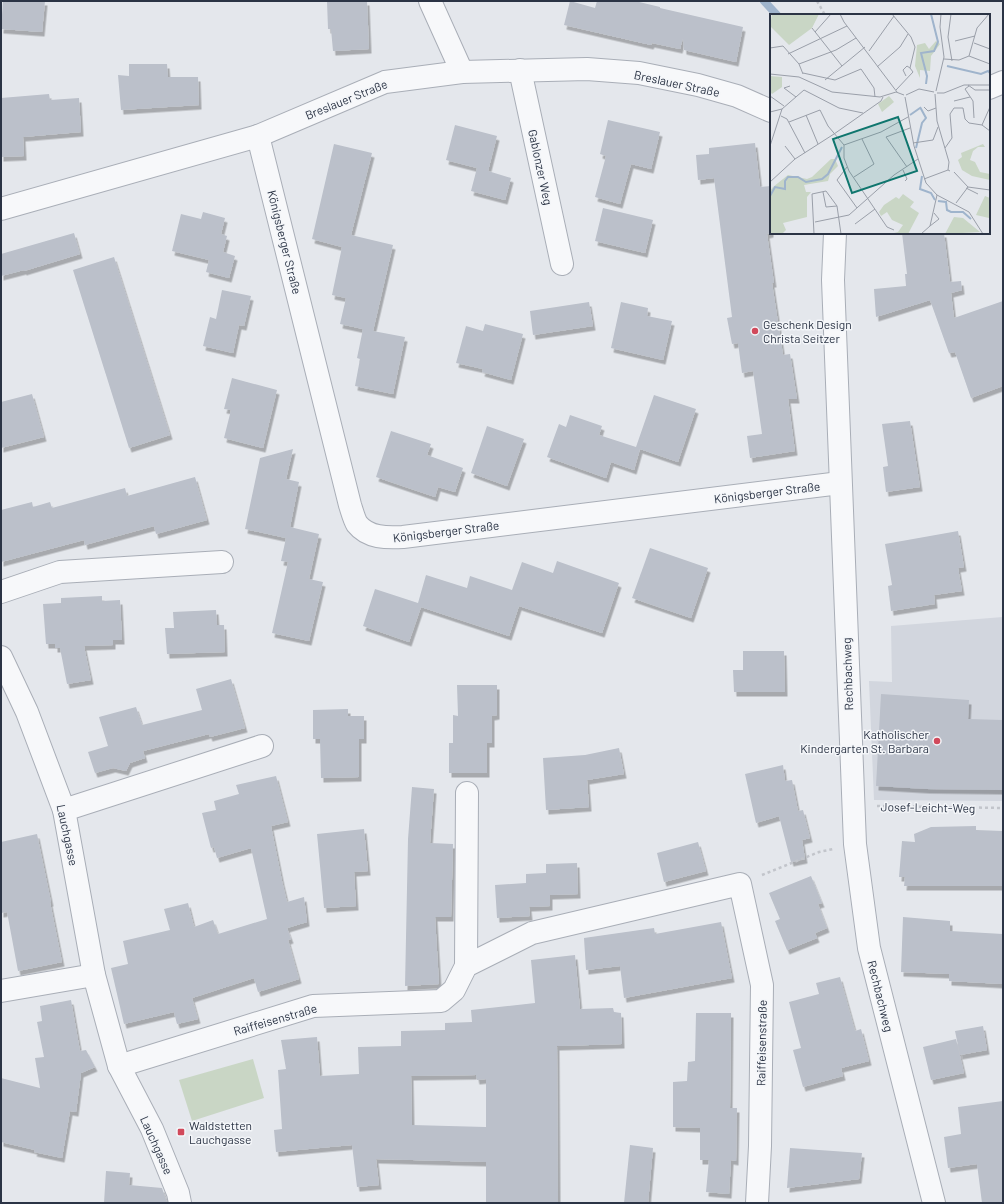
<svg xmlns="http://www.w3.org/2000/svg" width="1004" height="1204" font-family="Barlow,sans-serif">
<style>
.built{fill:#d2d6de}
.green{fill:#c9d6c5}
.lines{fill:none;stroke-linecap:round;stroke-linejoin:round}
.stream{stroke:#9fb4cc;stroke-width:8}
.building{fill:#bbc0ca;fill-rule:evenodd;filter:url(#shadow)}
.minor-casing{stroke:#a9aeb7;stroke-width:24}
.path{stroke:#c2c5cb;stroke-width:2.5;stroke-dasharray:3 3;stroke-linecap:butt}
.minor{stroke:#f7f8fa;stroke-width:22}
.poi-dot{fill:#d1495b;stroke:#f4f6f9;stroke-width:1.5}
.labels{text-anchor:middle;dominant-baseline:central;stroke-width:3;stroke-linejoin:round;paint-order:stroke}
.street-label{font-size:12px;fill:#2b3445;stroke:#f4f6f9}
.poi-label{font-size:12px;fill:#2b3445;stroke:#f4f6f9;text-anchor:start}
.inset-river{fill:none;stroke:#9fb4cc;stroke-width:2}
.inset-road{fill:none;stroke:#9a9fa9;stroke-width:1}
.view{fill:#0f766e;fill-opacity:0.15;stroke:#0f766e;stroke-width:2}
.inset-edge{fill:none;stroke:#2b3445;stroke-width:2}
</style>
<defs>
<filter id="shadow"><feDropShadow dx="2.5" dy="4.5" stdDeviation="0" flood-color="#0004"/></filter>
</defs>
<rect width="100%" height="100%" fill="#e4e7ec"/>
<path class="built" d="M1003 617V801L874 800 869 681 892 682 891 626Z"/>
<path class="green" d="M253 1059 264 1098 192 1121 179 1080Z"/>
<g class="lines">
<path class="stream" d="M764 1 777 15"/>
</g>
<g class="building">
<path d="M3 1H45L42 32 1 29Z"/>
<path d="M327 1H367L369 49 333 51 331 29H328Z"/>
<path d="M570 1 595 8 597 1H635L660 7V8L743 27 736 62 684 50 683 38 680 49 652 43 651 45 564 25Z"/>
<path d="M129 64H167L168 77H198L199 105 121 110 118 75 129 76Z"/>
<path d="M49 94 50 100 79 98 81 132 23 137 24 156 1 157V98Z"/>
<path d="M608 120 660 132 651 169 631 164 620 204 595 197 606 156 600 154Z"/>
<path d="M455 125 497 136 488 171 511 178 505 200 471 191 477 168 446 160Z"/>
<path d="M755 143 760 187 771 186V233L767 234 774 283H772L783 355 790 354 797 399H788L795 451 750 458 747 436 762 434 753 371 742 373 738 343 732 344 727 318 732 317 714 178 698 180 696 155 709 154V148Z"/>
<path d="M334 144 372 153 351 235 393 245 373 331 405 337 393 394 355 386 360 359 357 358 363 329 340 324 346 298 332 295 342 247 312 239Z"/>
<path d="M603 208 653 220 645 253 595 241Z"/>
<path d="M203 212 225 218 221 234 227 236 223 252 235 256 229 278 206 272 209 260 172 251 181 214 201 219Z"/>
<path d="M74 233 80 254 24 271V270L1 276V254Z"/>
<path d="M902 233H944L950 282 961 281 962 290 951 293 954 318 1003 301V386L971 398 955 352 949 353 930 300 876 317 874 289 906 286 905 274H907Z"/>
<path d="M114 257 170 435 129 448 73 270Z"/>
<path d="M222 290 251 296 244 326 239 325 233 353 203 346 210 317 216 319Z"/>
<path d="M589 302 593 326 533 335 530 311Z"/>
<path d="M621 302 648 308 647 316 672 321 663 360 611 348Z"/>
<path d="M485 324 523 334 511 380 482 372 483 369 456 363 466 326 483 331Z"/>
<path d="M232 378 277 390 263 448 224 438 231 410 224 409Z"/>
<path d="M32 394 44 437 1 448V402Z"/>
<path d="M654 395 696 409 678 462 640 449 634 470 611 462 606 478 547 457 559 424 566 427 570 415 602 426 599 435 636 447Z"/>
<path d="M910 421 920 487 886 492 883 467 888 466 882 424Z"/>
<path d="M487 426 524 439 507 486 471 473Z"/>
<path d="M391 431 431 444 427 455 463 468 455 492 438 487 435 497 376 477Z"/>
<path d="M293 449 286 479 299 482 290 527 319 534 309 579 323 582 309 641 272 633 288 562 281 561 286 538 245 529 260 458Z"/>
<path d="M195 477 207 520 156 534 154 526 85 545 84 540 1 562V510L32 502 33 507 50 502 52 508 125 488 127 496Z"/>
<path d="M958 531 964 567 958 568 962 591 934 595 935 604 891 611 888 586 892 585 885 544Z"/>
<path d="M650 548 708 568 691 618 632 598Z"/>
<path d="M557 561 619 583 602 633 519 606 509 636 421 607 409 642 363 626 375 589 418 603 426 575 467 588 470 576 512 590 522 562 553 573Z"/>
<path d="M102 596V601L120 600 122 640H113V645L84 646 91 680 67 684 60 648H55V644H46L43 604 61 603V598Z"/>
<path d="M216 610 217 625H224L225 652 167 654 165 628H174L173 612Z"/>
<path d="M743 651H784L785 692H734L733 670H743Z"/>
<path d="M231 679 245 728 210 737 209 734 143 751 145 758 130 763 126 771 113 768 95 773 88 752 108 746 99 717 136 707 142 725 202 710 196 689Z"/>
<path d="M457 685H497V715L492 716V743H487V773H449V743H453V715L458 716Z"/>
<path d="M881 694 969 700 968 719 1003 720V790L927 789 876 786Z"/>
<path d="M348 709V716H364V739H359V777L321 778 320 739H313V710Z"/>
<path d="M619 748 624 774 587 780 589 807 546 810 543 758 585 755Z"/>
<path d="M783 765 785 781 792 780 798 811 803 810 810 838 802 840 805 859 791 862 779 816 756 823 745 774Z"/>
<path d="M276 776 288 822 271 826 282 881 287 902 304 897 307 922 287 928 291 939 288 940 299 979 258 992 254 978 192 998 198 1019 177 1024 174 1012 124 1024 111 968 128 964 123 941 170 930 164 909 188 903 194 927 213 920 218 934 267 919 251 848 217 858 214 847 211 848 202 813 216 810 214 801 239 794 236 785Z"/>
<path d="M412 787 434 789 430 843 453 844 451 917H435L439 984 405 986 408 839Z"/>
<path d="M976 826V830L1003 831V886H904L905 877H899L902 841 915 842 914 834 931 827Z"/>
<path d="M364 829 368 871 354 872 356 906 324 908 317 834Z"/>
<path d="M37 834 51 902H50L62 962 18 971 7 912 1 913V842Z"/>
<path d="M698 842 706 871 664 882 657 853Z"/>
<path d="M577 863 578 894 550 895V906L529 907 530 916 497 918 495 885 526 883V874L546 873V864Z"/>
<path d="M811 876 822 903 818 904 827 928 815 933 817 938 787 950 775 921 780 919 769 893Z"/>
<path d="M903 917 950 921V931L1003 934V984L949 981V974L901 972Z"/>
<path d="M721 922 732 978 624 998 620 966 586 970 584 938 654 928 655 934Z"/>
<path d="M575 955 580 1009 613 1008 614 1012 621 1013 622 1044 557 1046 558 1203H486V1162L376 1159 379 1185 357 1187 352 1145 276 1152 274 1130 282 1129 278 1070 286 1069 281 1040 317 1037 320 1076 359 1074 358 1047 401 1046V1031L445 1030V1023L472 1022 471 1010 535 1003 531 960ZM476 1075 477 1080 486 1079V1127L412 1125 411 1076Z"/>
<path d="M840 977 855 1031 861 1029 869 1061 841 1068 843 1076 803 1087 793 1050 801 1048 789 1002 819 994 816 983Z"/>
<path d="M71 1000 80 1051 86 1050 95 1067 81 1073 76 1112 70 1111 62 1158 34 1152 35 1150 1 1142V1078L40 1088 35 1058 44 1057 37 1022 42 1021 40 1006Z"/>
<path d="M696 1013H731L730 1108H737L736 1161 731 1160 729 1194 706 1192 709 1160H700V1128L673 1127V1082L687 1081 688 1062 695 1061Z"/>
<path d="M983 1026 987 1050 960 1055 955 1031Z"/>
<path d="M956 1039 964 1073 931 1080 923 1047Z"/>
<path d="M1003 1101V1203H982L977 1164 948 1168 944 1137 961 1134 958 1107Z"/>
<path d="M630 1145 653 1148 648 1203H624Z"/>
<path d="M790 1148 862 1153 859 1179 787 1188Z"/>
<path d="M106 1171 130 1173 129 1185 162 1188 167 1203H104Z"/>
</g>
<g class="lines">
<g class="minor-casing">
<g id="minor">
<path d="M430 1 462 72"/>
<path d="M520 70 562 264"/>
<path d="M989 88 1003 82"/>
<path d="M258 136 350 505C352 511 354 519 357 524 368 538 387 538 403 537L840 483"/>
<path d="M1 209 258 136 385 82 462 72 587 69 639 73 698 85 737 96 771 111"/>
<path d="M835 233 833 280 855 844 869 948 934 1203"/>
<path d="M1 592 60 572 222 562"/>
<path d="M1 657 27 712 64 810 94 975 119 1066 152 1129 178 1193 180 1203"/>
<path d="M64 810 262 746"/>
<path d="M466 966 467 793"/>
<path d="M1 991 94 975"/>
<path d="M119 1066 313 1006 441 1001 454 990 466 966 532 933 740 884 762 985 760 1146 757 1203"/>
</g>
</g>
<g class="path">
<path d="M817 1 825 15"/>
<path d="M877 806 1003 808"/>
<path d="M762 875 819 852 833 849"/>
</g>
<use href="#minor" class="minor"/>
</g>
<g class="poi-dot">
<circle cx="755" cy="331" r="4"/>
<circle cx="937" cy="741" r="4"/>
<rect x="177" y="1128" width="8" height="8" rx="2"/>
</g>
<g class="labels">
<g class="street-label">
<text transform="translate(677 83) rotate(12)">Breslauer Straße</text>
<text transform="translate(346 99) rotate(-22)">Breslauer Straße</text>
<text transform="translate(541 167) rotate(78)">Gablonzer Weg</text>
<text transform="translate(285 242) rotate(76)">Königsberger Straße</text>
<text transform="translate(767 492) rotate(-7)">Königsberger Straße</text>
<text transform="translate(446 531) rotate(-7)">Königsberger Straße</text>
<text transform="translate(847 674) rotate(-92)">Rechbachweg</text>
<text transform="translate(928 807) rotate(1)">Josef-Leicht-Weg</text>
<text transform="translate(68 835) rotate(78)">Lauchgasse</text>
<text transform="translate(881 996) rotate(76)">Rechbachweg</text>
<text transform="translate(275 1019) rotate(-16)">Raiffeisenstraße</text>
<text transform="translate(761 1043) rotate(-89)">Raiffeisenstraße</text>
<text transform="translate(157 1145) rotate(66)">Lauchgasse</text>
</g>
<g class="poi-label">
<text x="763" y="324">Geschenk Design<tspan x="763" dy="14">Christa Seitzer</tspan></text>
<text x="929" y="734" text-anchor="end">Katholischer<tspan x="929" dy="14">Kindergarten St. Barbara</tspan></text>
<text x="189" y="1125">Waldstetten<tspan x="189" dy="14">Lauchgasse</tspan></text>
</g>
</g>
<g transform="translate(770 14)">
<rect width="220" height="220" fill="#e4e7ec"/>
<path d="M2 0H49L42 14 19 31 0 12ZM166 27 170 30 161 42 160 57 150 56V64L145 52 147 31 155 29 159 35ZM0 62 12 63V73L2 80 0 78ZM119 82 124 88 112 98 108 90ZM213 130 215 133H208L203 137 200 146 205 148 210 158 220 160V166L202 162 192 156 188 146 192 143 191 139ZM61 145H65L68 152 60 160 58 167 34 171 36 178H41L37 183V203L13 209 16 216 12 220H0V177L3 173 18 161 37 165 42 163ZM133 180 144 188 140 193 149 199 138 220H120L128 218 133 211 122 206 117 198 111 202 109 198 114 191 126 183 129 185ZM215 182 220 184 219 204 206 201ZM184 203 193 204 210 218 175 220Z" fill="#c9d6c5"/>
<path class="inset-river" d="M177 52 211 60 218 57 220 59M156 70 157 62 151 39 164 37 168 28 161 0M140 101 150 94M146 134 152 109 156 104 150 93M152 162 150 175 161 179 165 186M0 182 5 173 15 175V167L18 163H28L36 168 52 165 58 160 72 133M168 187 176 188 177 196 181 198H193L201 205"/>
<path class="inset-road" d="M70 0 74 8 127 78M122 0 141 23 145 33 140 54 143 58 126 76M181 0 178 23 182 47M42 14 72 52M45 18 61 0M185 27 205 22M204 29 220 35M0 34 13 32 29 50 33 60M99 37 124 2M18 40 77 12M199 42 220 50M174 45 189 46 199 42 207 14 219 0M29 50 66 36 86 24M107 53 130 33 138 20M33 59 65 66 91 55 104 74 105 83M0 60 29 63 62 78 110 83 126 78 134 81M136 62 133 56 137 52 140 54M55 66 95 33M198 71 205 76H220M20 72 14 74 26 83M199 72 195 75 203 87 204 104M34 76 69 94 93 99M166 77 174 43 170 13 171 0M167 79H174L194 71H220M165 80 167 107 179 148 178 156 180 157M136 81 149 75 164 78M0 82 14 92M135 83 144 132 156 169 167 181 199 198 213 220M184 87 200 83M154 93 158 97 166 94M0 98 12 95M36 101 48 130M11 102 17 105 35 139M19 108 50 96 58 112 74 131M212 111 220 93M143 129 163 126 168 113M74 131V144L79 157 117 213 124 216M74 131 111 118 138 103M0 132 12 95 34 76M15 132 25 145M175 134 182 124 180 100 184 94H193L195 105 199 109 212 111 220 117M77 153 67 166 87 194M137 153 116 123 140 114M133 156 137 165 135 167M184 158 198 173M84 163 104 150 92 125M154 165 178 156M0 168 25 145 64 120 111 87 113 83M196 174 208 180M53 178 56 193 67 192M186 189 198 173 220 176M45 208 79 201 124 161 148 145M85 210 105 195M160 212 169 205 164 199M44 220 42 180 56 177 67 192 71 220M151 220 160 212 167 181"/>
<path class="view" d="M128 103 147 157 82 179 63 125Z"/>
<rect width="220" height="220" class="inset-edge"/>
</g>
<rect width="1004" height="1204" fill="none" stroke="#2b3445" stroke-width="4"/>
</svg>
